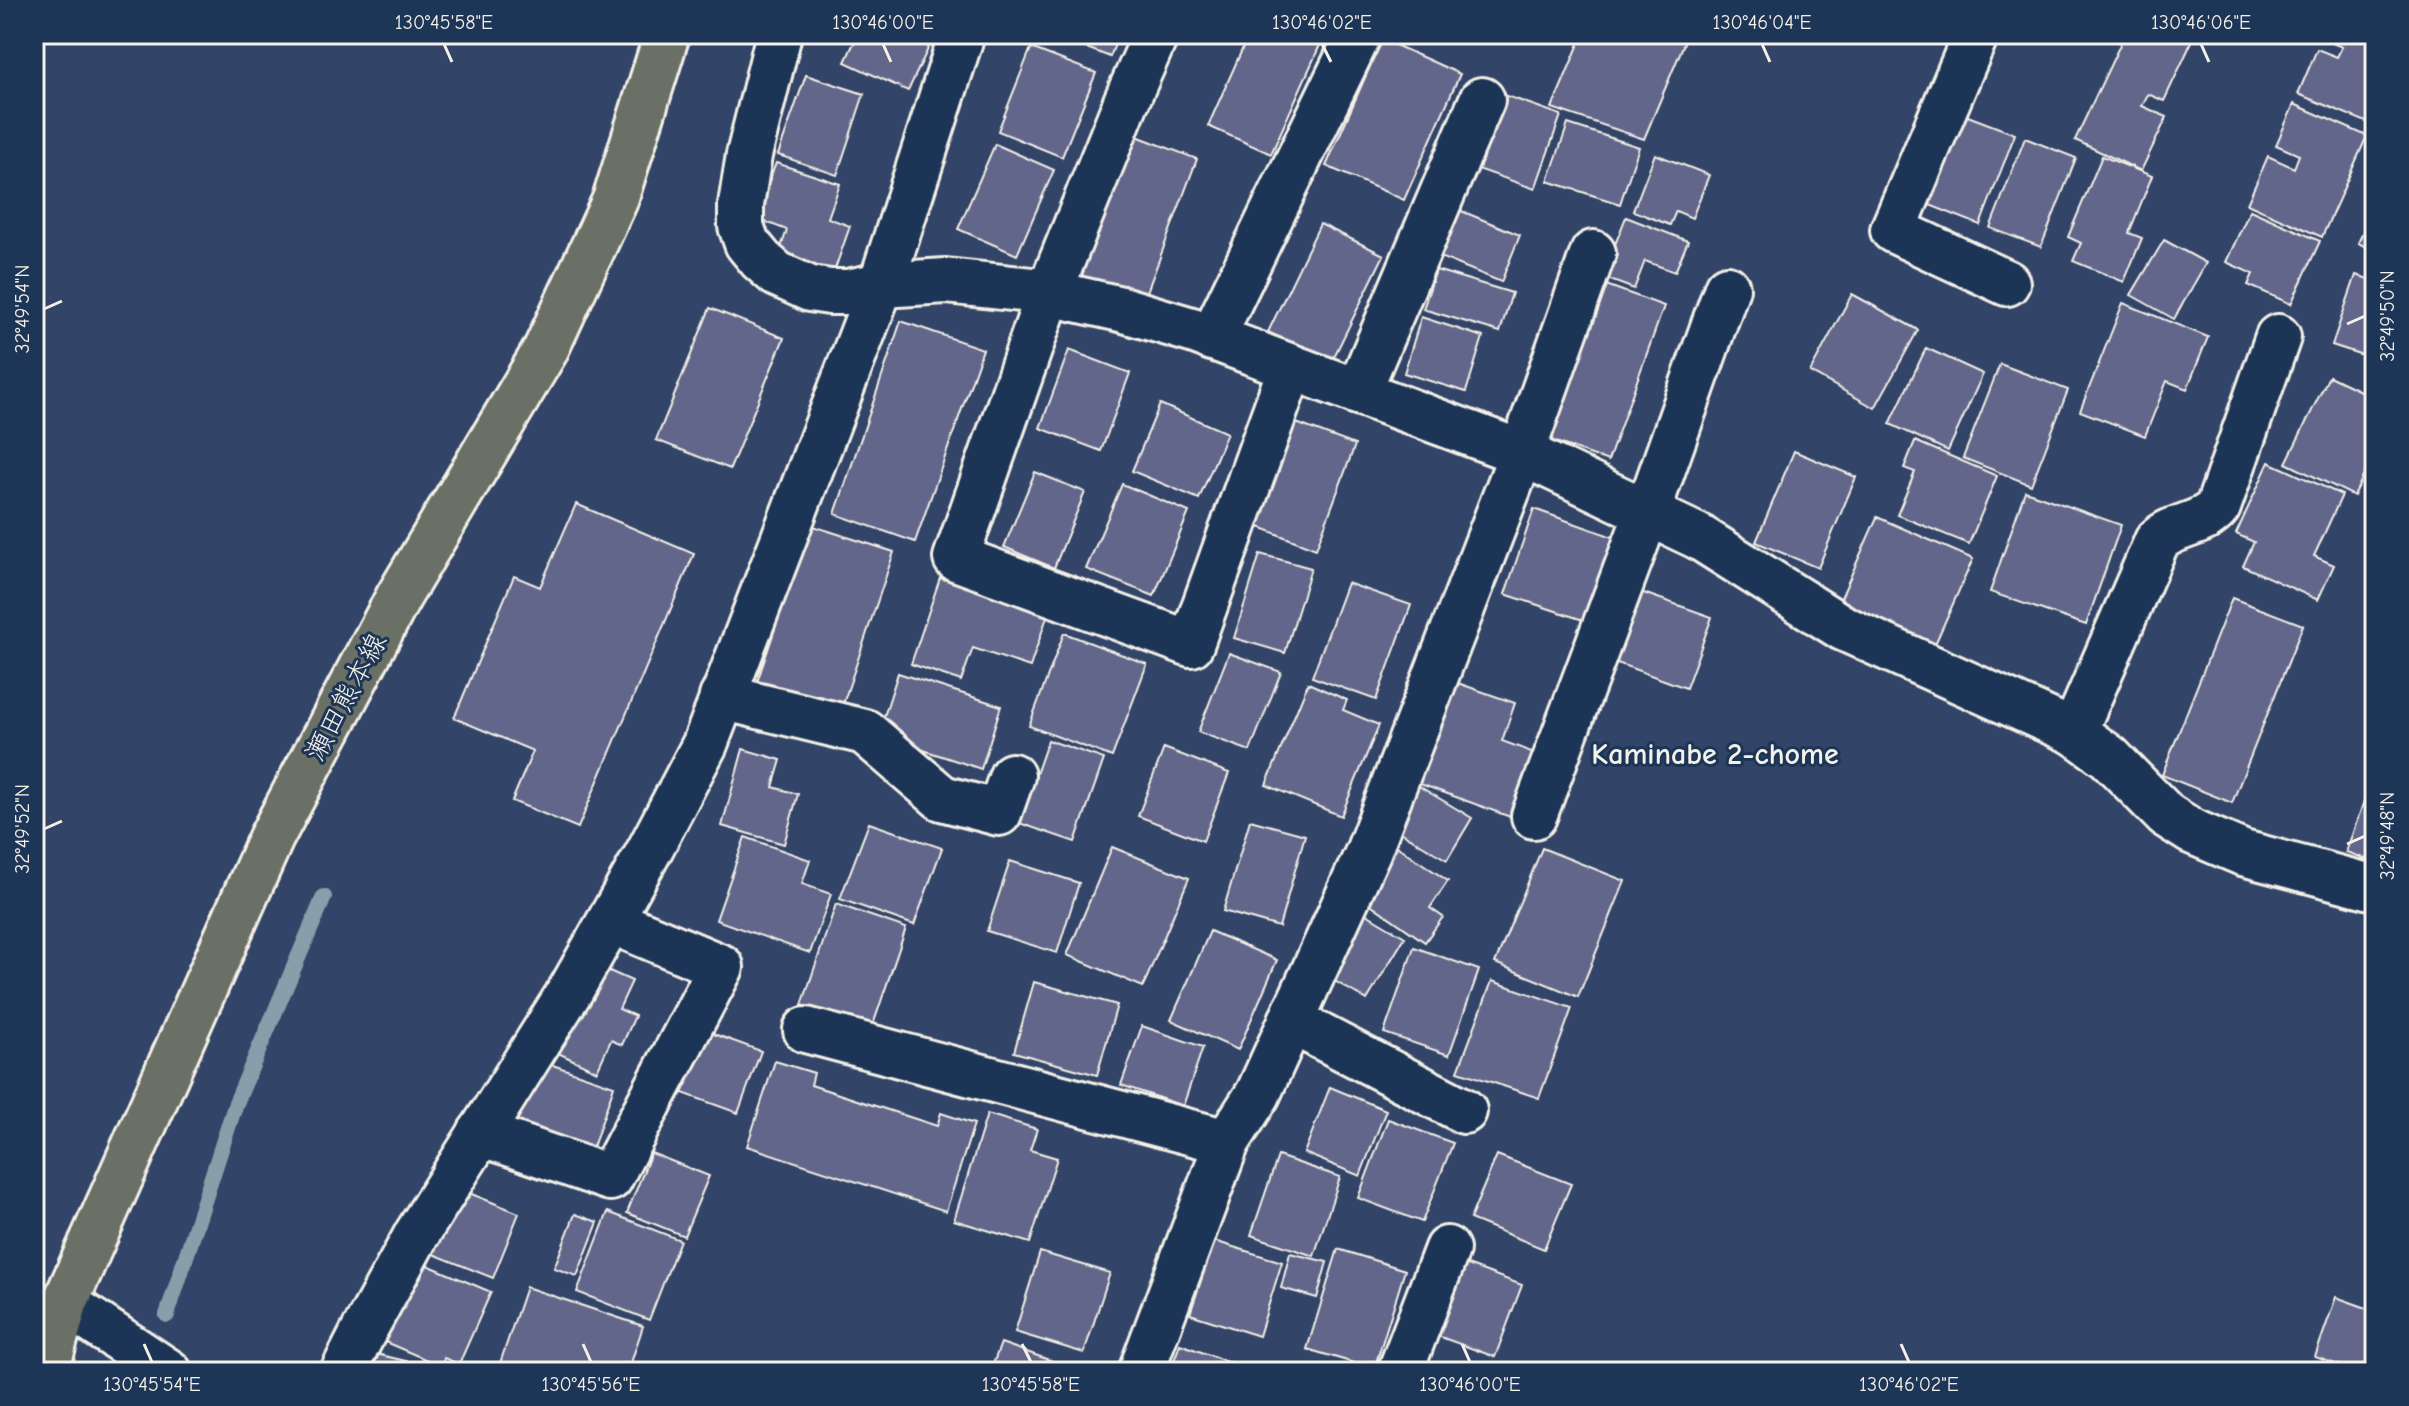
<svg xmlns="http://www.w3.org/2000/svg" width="2409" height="1406" font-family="'Comic Neue','Klee One',sans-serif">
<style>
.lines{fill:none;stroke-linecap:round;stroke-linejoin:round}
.stream{stroke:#869faa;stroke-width:16}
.building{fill:#62668b;stroke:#f4f1e8;stroke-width:2}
.minor-casing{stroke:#f4f1e8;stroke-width:50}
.major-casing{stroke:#f4f1e8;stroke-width:50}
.minor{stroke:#1d3557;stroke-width:44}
.major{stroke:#6b7065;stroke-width:44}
.ticks{fill:none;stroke:#f4f1e8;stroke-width:3}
.labels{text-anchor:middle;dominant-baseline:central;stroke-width:6;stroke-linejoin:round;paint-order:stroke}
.street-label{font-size:28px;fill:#f4f1e8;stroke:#1d3557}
.neighbourhood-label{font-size:30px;font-weight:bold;fill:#f4f1e8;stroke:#1d3557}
.neatline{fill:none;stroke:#f4f1e8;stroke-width:3}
.ticks-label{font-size:20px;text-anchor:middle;fill:#f4f1e8}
</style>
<rect width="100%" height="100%" fill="#324467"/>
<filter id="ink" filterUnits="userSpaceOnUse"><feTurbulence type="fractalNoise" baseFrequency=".0125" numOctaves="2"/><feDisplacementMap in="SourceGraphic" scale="16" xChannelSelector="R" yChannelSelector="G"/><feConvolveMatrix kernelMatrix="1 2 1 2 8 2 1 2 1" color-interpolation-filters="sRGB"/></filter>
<g filter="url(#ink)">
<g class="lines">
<path class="stream" d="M167 1315 236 1103 324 897"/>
</g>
<g class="building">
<path d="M858 34H935L908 91 845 62Z"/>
<path d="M1050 34H1119L1110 57Z"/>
<path d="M1249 34H1325L1271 154 1208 126Z"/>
<path d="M1583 34H1688L1644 139 1552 108Z"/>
<path d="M2125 34H2187L2194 37 2164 101 2148 94 2142 106 2167 117 2141 171 2075 140Z"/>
<path d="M2321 34H2375V113L2371 124 2298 94 2317 49 2337 57 2342 47 2320 38Z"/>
<path d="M1382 39 1460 74 1404 200 1326 166Z"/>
<path d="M1031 48 1096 73 1062 157 998 131Z"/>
<path d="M806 75 864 94 837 175 778 155Z"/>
<path d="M1504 95 1561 115 1535 189 1478 169Z"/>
<path d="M2294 104 2367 136 2322 237 2247 204 2268 156 2294 168 2299 155 2276 145Z"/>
<path d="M1952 110 2015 134 1980 225 1917 200Z"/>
<path d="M1568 124 1639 147 1620 204 1548 181Z"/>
<path d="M1134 135 1197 159 1142 305 1079 281Z"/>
<path d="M2025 138 2076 158 2041 247 1990 228Z"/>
<path d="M995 144 1054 170 1017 255 958 229Z"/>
<path d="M1655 154 1709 175 1692 218 1676 211 1670 225 1633 211Z"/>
<path d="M2102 156 2152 176 2129 233 2142 238 2124 282 2073 261 2081 243 2068 237Z"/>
<path d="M776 163 840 184 828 218 850 226 834 272 779 253 787 230 755 218Z"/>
<path d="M2375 206V251L2358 243Z"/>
<path d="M1459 210 1520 235 1501 282 1440 257Z"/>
<path d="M2250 210 2320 241 2291 304 2248 285 2253 274 2226 262Z"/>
<path d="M1626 217 1688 241 1675 272 1645 261 1634 289 1602 277Z"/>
<path d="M1320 224 1384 255 1331 363 1268 332Z"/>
<path d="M2164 240 2206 263 2174 319 2131 295Z"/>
<path d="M1436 270 1512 293 1500 332 1423 309Z"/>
<path d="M2356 275 2375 281V359L2332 345Z"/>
<path d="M1598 282 1664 306 1608 461 1542 437Z"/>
<path d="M1852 294 1918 330 1875 408 1810 372Z"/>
<path d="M2123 303 2208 337 2187 389 2167 381 2145 436 2080 411Z"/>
<path d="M710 308 784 338 730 469 656 440Z"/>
<path d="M1421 317 1483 337 1466 392 1404 373Z"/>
<path d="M901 321 983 349 915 542 835 514Z"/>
<path d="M1926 348 1983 374 1948 451 1890 424Z"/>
<path d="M1069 350 1130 373 1101 451 1040 428Z"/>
<path d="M2000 364 2068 390 2031 485 1963 458Z"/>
<path d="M2329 376 2375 398V451L2354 496 2286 463Z"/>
<path d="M1160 404 1227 433 1199 499 1132 471Z"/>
<path d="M1291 421 1355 445 1316 549 1251 524Z"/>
<path d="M1915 441 1997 476 1969 544 1897 515 1915 472 1904 468Z"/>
<path d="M1794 451 1856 477 1818 568 1756 542Z"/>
<path d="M2269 462 2342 495 2314 556 2334 565 2318 600 2243 566 2254 542 2236 534Z"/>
<path d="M1035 472 1085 492 1054 568 1004 547Z"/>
<path d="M1122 484 1189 512 1154 596 1086 569Z"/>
<path d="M2025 491 2121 525 2086 625 1990 592Z"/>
<path d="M2375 499V535L2364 531Z"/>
<path d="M576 504 694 554 578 828 512 801 533 751 454 718 514 576 540 587Z"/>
<path d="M1534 509 1616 538 1586 621 1505 594Z"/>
<path d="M1877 517 1973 559 1932 651 1836 609Z"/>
<path d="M810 525 894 552 840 713 756 685Z"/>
<path d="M1260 554 1311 568 1285 653 1234 638Z"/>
<path d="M940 578 1048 614 1030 667 973 648 961 681 911 664Z"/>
<path d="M1347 583 1411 605 1376 700 1312 677Z"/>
<path d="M1632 589 1712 617 1686 688 1606 659Z"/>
<path d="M2232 598 2303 625 2232 803 2162 775Z"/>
<path d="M1064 633 1147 664 1112 757 1029 726Z"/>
<path d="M1229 653 1281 672 1250 751 1198 732Z"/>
<path d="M898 673 1001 706 981 769 878 735Z"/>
<path d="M1449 680 1515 703 1502 741 1537 754 1513 818 1412 781Z"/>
<path d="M1308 683 1347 700 1343 710 1379 725 1341 816 1266 785Z"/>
<path d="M1048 740 1104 759 1075 842 1019 823Z"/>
<path d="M1164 748 1229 773 1203 841 1138 816Z"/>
<path d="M743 749 781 760 773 787 798 794 784 844 722 826Z"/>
<path d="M2370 784 2375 786V862L2346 852Z"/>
<path d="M1417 785 1472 818 1447 860 1392 827Z"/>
<path d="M1250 820 1305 835 1279 927 1223 911Z"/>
<path d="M869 823 942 848 914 925 840 899Z"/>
<path d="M745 837 810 860 802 884 831 894 810 953 716 920Z"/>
<path d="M1392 843 1448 881 1430 908 1443 917 1425 942 1356 894Z"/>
<path d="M1112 847 1189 878 1143 987 1067 955Z"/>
<path d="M1542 848 1625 881 1578 997 1495 963Z"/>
<path d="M1010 861 1079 883 1057 953 987 931Z"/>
<path d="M836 904 906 928 872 1028 802 1005Z"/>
<path d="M1358 909 1405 937 1367 1000 1321 973Z"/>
<path d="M1210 931 1277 960 1238 1050 1171 1020Z"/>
<path d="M1414 947 1479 970 1449 1055 1384 1033Z"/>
<path d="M598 966 632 981 619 1009 635 1016 622 1045 611 1040 597 1071 558 1053Z"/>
<path d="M1492 981 1572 1008 1539 1098 1458 1071Z"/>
<path d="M1034 982 1117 1005 1097 1075 1014 1052Z"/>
<path d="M1142 1026 1203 1047 1183 1106 1121 1085Z"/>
<path d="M700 1029 761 1051 738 1113 677 1091Z"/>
<path d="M538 1060 614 1086 592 1150 516 1125Z"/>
<path d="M775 1061 814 1073 811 1085 937 1126 941 1113 974 1124 946 1211 747 1146Z"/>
<path d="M1330 1087 1386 1110 1360 1176 1304 1153Z"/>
<path d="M987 1114 1037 1129 1030 1150 1057 1158 1030 1243 954 1220Z"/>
<path d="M1388 1119 1453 1143 1422 1222 1358 1198Z"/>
<path d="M651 1153 709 1176 684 1236 627 1213Z"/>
<path d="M1497 1155 1571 1184 1544 1249 1470 1219Z"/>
<path d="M1278 1156 1340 1177 1314 1256 1251 1235Z"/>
<path d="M459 1189 519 1213 493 1278 433 1254Z"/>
<path d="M608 1212 680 1240 649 1320 577 1292Z"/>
<path d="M575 1214 598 1222 577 1276 554 1268Z"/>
<path d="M1214 1241 1282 1262 1259 1336 1190 1314Z"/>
<path d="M1338 1249 1405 1270 1374 1369 1307 1349Z"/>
<path d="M1040 1252 1110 1273 1084 1353 1015 1332Z"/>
<path d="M1290 1253 1327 1262 1317 1298 1281 1288Z"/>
<path d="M1462 1263 1522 1285 1495 1357 1435 1335Z"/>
<path d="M425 1264 491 1292 459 1364 444 1358 441 1366 385 1342 410 1283 416 1285Z"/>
<path d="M526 1287 643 1326 628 1372H497Z"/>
<path d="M2336 1297 2375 1311V1372H2358L2315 1357Z"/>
<path d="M1001 1343 1061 1364 1058 1372H990Z"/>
<path d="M1180 1344 1255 1372H1170Z"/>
<path d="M376 1354 453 1372H372Z"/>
</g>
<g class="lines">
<g class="minor-casing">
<g id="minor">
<path d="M779 34 749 155 741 205V226L747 243 761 260 777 274 810 289 830 292H848L881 285 946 281 1041 291 1121 309 1195 331 1522 453 1699 537 1843 628 2074 732 2109 757 2166 815 2191 831 2243 853 2375 888"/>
<path d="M1156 34 1126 102 1049 293 956 558 1191 644 1291 367"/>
<path d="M1976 34 1893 230 2007 283"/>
<path d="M1212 338 1359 34"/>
<path d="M1358 392 1482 100"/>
<path d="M722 697 865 732 942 798 999 813 1012 776"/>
<path d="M2074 732 2157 541C2174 524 2204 526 2218 507L2278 337"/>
<path d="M1534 816 1648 511 1727 288"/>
<path d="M1291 1021 1464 1111"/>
<path d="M806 1030 1227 1142"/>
<path d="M480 1133 610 1178 721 967 611 921"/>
<path d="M65 1303 169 1372"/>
<path d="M343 1372 366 1327 417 1234 572 988 649 851 705 744 881 285 962 34"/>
<path d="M1141 1372 1227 1142 1258 1094 1368 852 1522 453 1593 253"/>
<path d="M1400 1372 1447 1249"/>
</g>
</g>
<g class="major-casing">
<path id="major" d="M46 1372 65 1303 271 838 399 596 545 351 615 200 667 34"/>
</g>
<use href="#minor" class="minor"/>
<use href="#major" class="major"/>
</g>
</g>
<path class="ticks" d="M444 44 452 62M883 44 891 62M1322 44 1331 62M1762 44 1770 62M2201 44 2209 62M44 309 62 301M2347 324 2365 316M44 829 62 821M2347 844 2365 836M144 1344 152 1362M583 1344 591 1362M1022 1344 1031 1362M1462 1344 1470 1362M1901 1344 1909 1362"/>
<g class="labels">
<g class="street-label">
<text transform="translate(346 697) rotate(-62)">瀬田熊本線</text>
</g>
<g class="neighbourhood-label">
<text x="1715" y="754">Kaminabe 2-chome</text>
</g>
</g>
<rect width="2409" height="1406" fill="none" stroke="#1d3557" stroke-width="88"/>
<rect x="44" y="44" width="2321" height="1318" class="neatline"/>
<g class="ticks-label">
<text x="444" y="29">130°45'58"E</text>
<text x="883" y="29">130°46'00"E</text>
<text x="1322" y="29">130°46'02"E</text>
<text x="1762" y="29">130°46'04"E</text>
<text x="2201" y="29">130°46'06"E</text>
<text transform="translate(22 309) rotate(-90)" y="7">32°49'54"N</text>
<text transform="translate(2387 316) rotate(-90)" y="7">32°49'50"N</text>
<text transform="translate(22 829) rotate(-90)" y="7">32°49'52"N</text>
<text transform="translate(2387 836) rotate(-90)" y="7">32°49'48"N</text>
<text x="152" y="1391">130°45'54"E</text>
<text x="591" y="1391">130°45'56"E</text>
<text x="1031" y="1391">130°45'58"E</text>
<text x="1470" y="1391">130°46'00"E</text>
<text x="1909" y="1391">130°46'02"E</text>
</g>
</svg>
